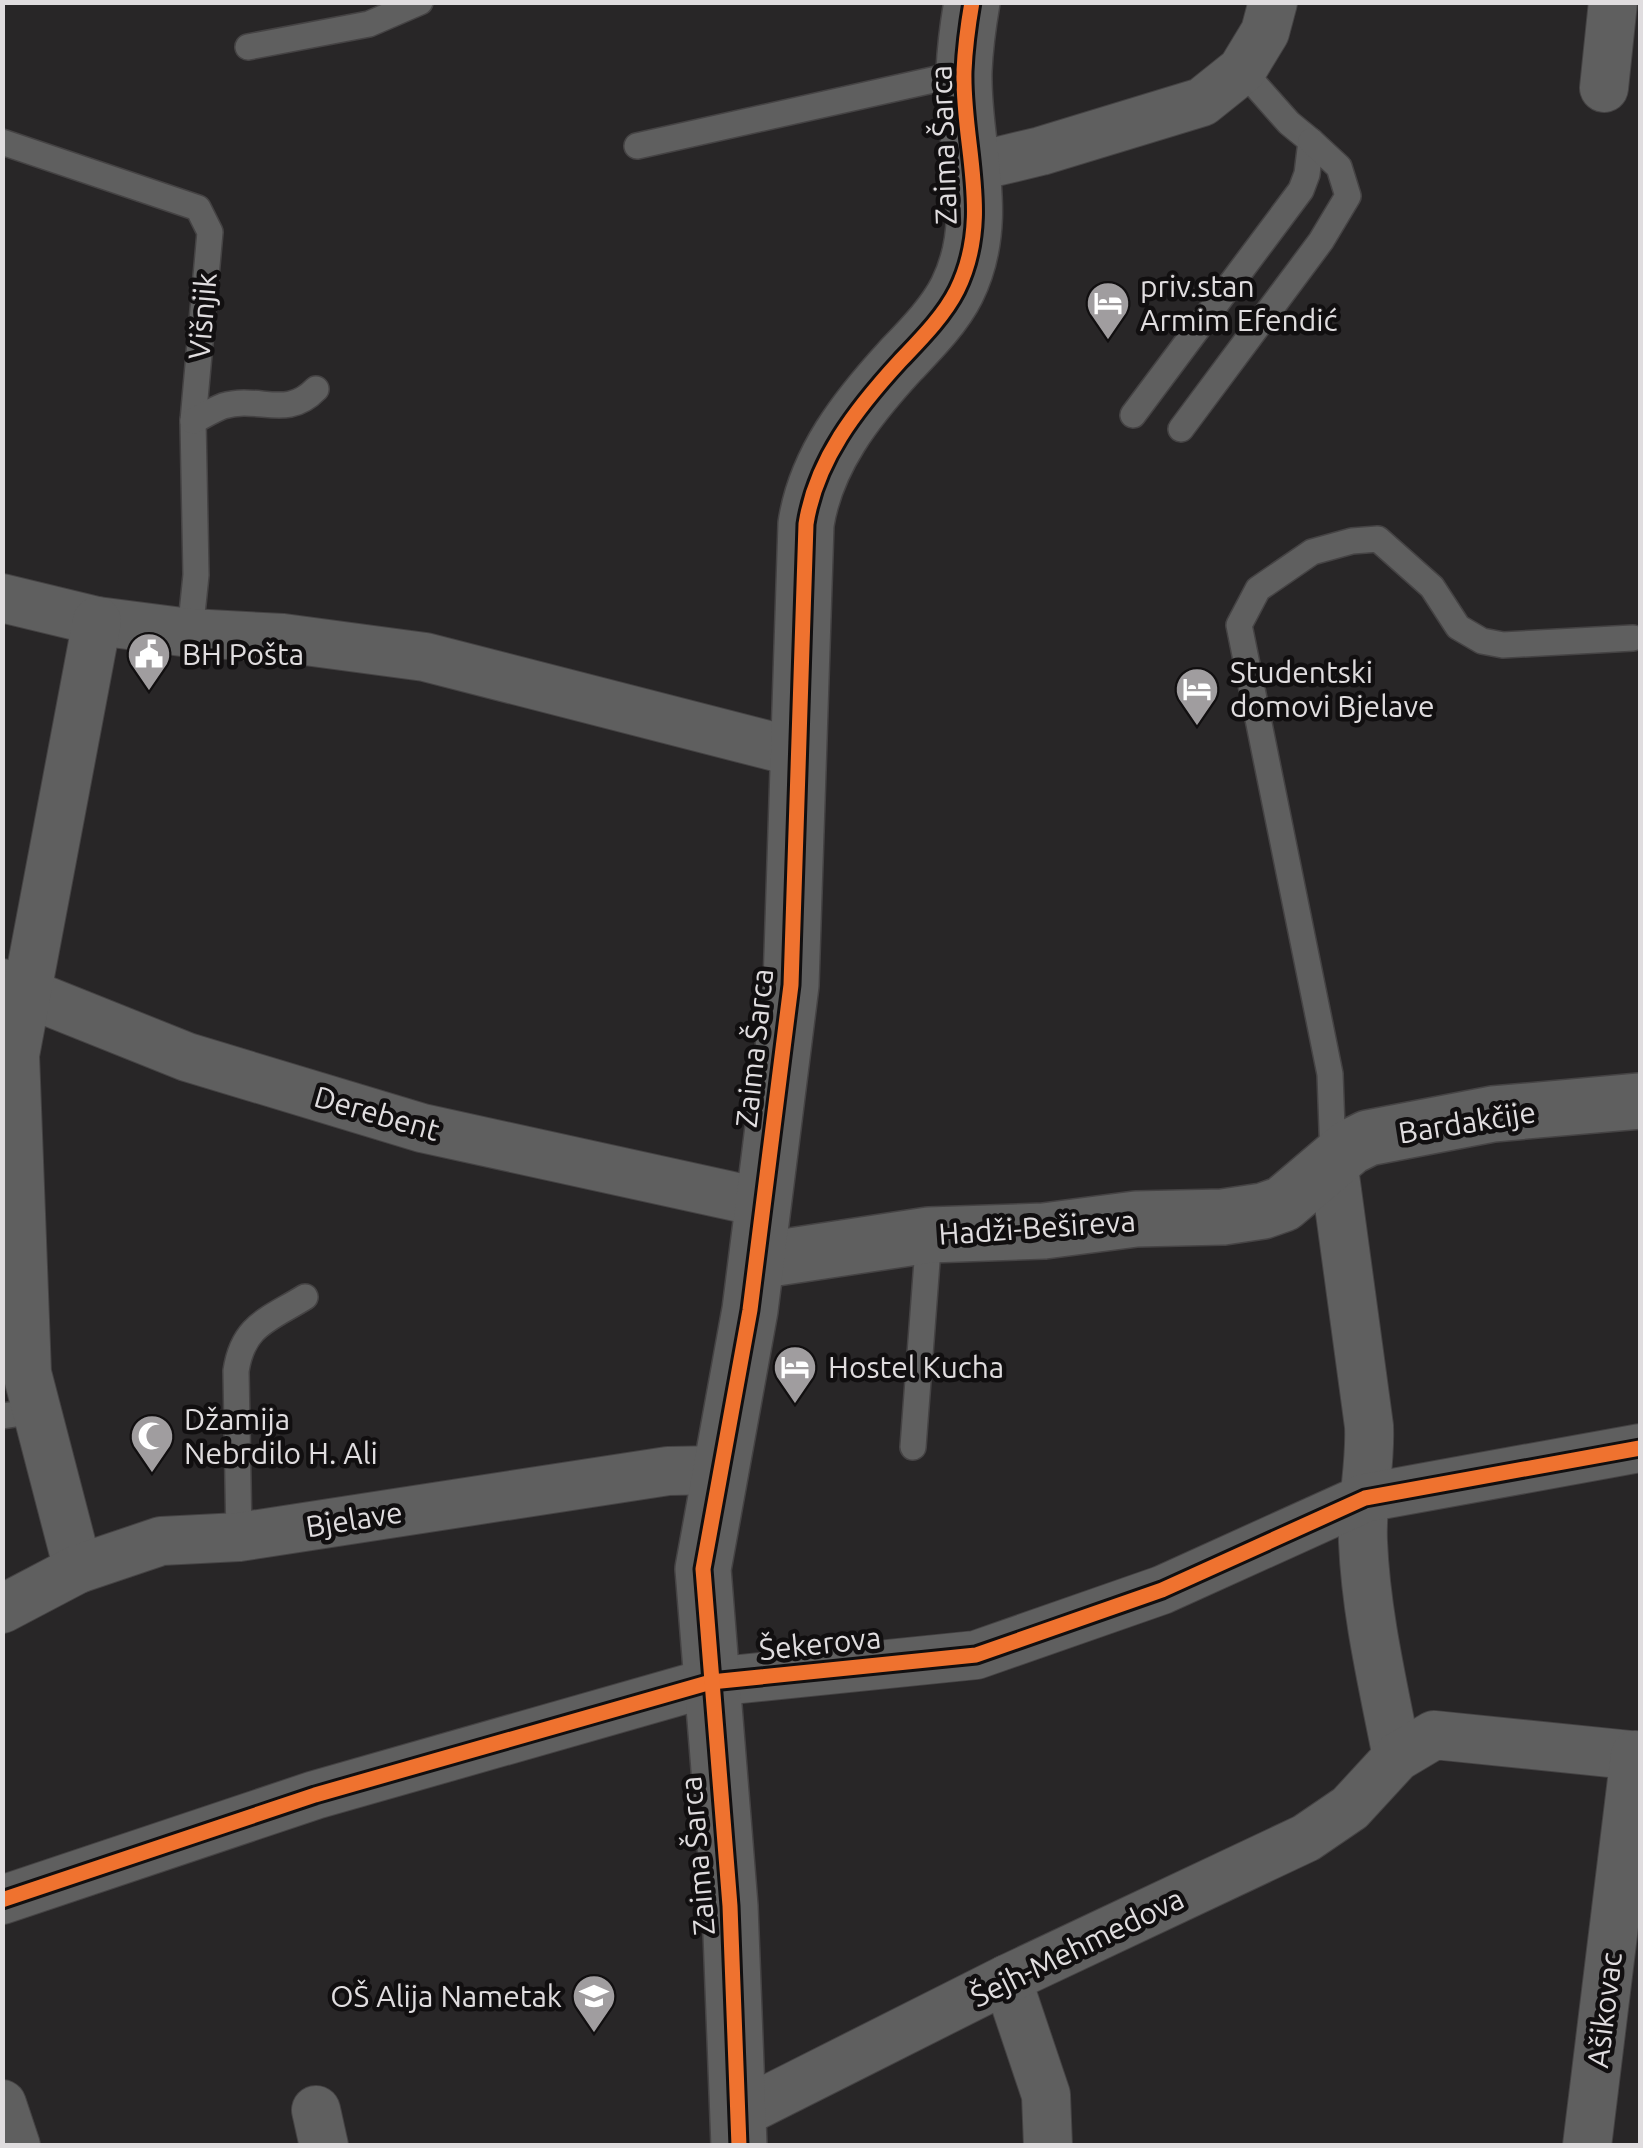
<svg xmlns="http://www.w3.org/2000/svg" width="1643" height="2148" font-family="Ubuntu,sans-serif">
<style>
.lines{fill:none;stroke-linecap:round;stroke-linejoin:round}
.service-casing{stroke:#454344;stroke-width:28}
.minor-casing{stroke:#454344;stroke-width:50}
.tertiary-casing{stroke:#454344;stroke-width:58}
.service{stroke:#5f5f5f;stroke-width:25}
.minor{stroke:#5f5f5f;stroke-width:48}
.tertiary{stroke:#5f5f5f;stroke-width:55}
.cycleway-casing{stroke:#110f10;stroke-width:21}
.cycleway{stroke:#ef722f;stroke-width:15}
.labels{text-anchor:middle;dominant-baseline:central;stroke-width:9;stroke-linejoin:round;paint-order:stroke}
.street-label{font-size:30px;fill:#e0dddf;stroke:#110f10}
.poi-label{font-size:30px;fill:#e0dddf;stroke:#110f10;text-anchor:start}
</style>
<rect width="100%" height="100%" fill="#282627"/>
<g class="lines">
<g class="service-casing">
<g id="service">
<path d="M248 47 369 24 420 2"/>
<path d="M2 142 198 208 210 232 193 421 196 575 190 633"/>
<path d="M637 146 964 73"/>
<path d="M1133 415 1301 190 1307 174 1311 141 1289 123 1242 70"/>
<path d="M193 421C203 416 213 410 223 406 260 395 286 420 316 389"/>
<path d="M1181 429 1321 241 1348 196 1339 167 1311 141"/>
<path d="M1333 1157 1330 1074 1239 625 1258 589 1312 552 1352 541 1378 539 1432 587 1458 627 1482 641 1503 645 1633 638"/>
<path d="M2 1416 36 1411"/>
<path d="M913 1447 929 1235"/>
<path d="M239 1537 236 1371C243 1325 268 1320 305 1297"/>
</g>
</g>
<g class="minor-casing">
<g id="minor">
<path d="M1604 88 1613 2"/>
<path d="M974 167 1041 151 1202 102 1242 70 1265 32 1273 2"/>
<path d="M2 598 97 621 190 633 283 638 425 657 799 753"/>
<path d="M2 983 187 1057 422 1128 764 1203"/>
<path d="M1333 1161 1369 1426C1371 1465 1361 1502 1363 1542 1366 1614 1383 1685 1397 1757"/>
<path d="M78 1569 27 1373 15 1055 97 621"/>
<path d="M2 1609 78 1569 161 1541 239 1537 668 1471 718 1470"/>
<path d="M2 1900 315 1795 711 1682 976 1655 1162 1590 1365 1498 1640 1448"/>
<path d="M1007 1979 1046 2095 1048 2146"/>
<path d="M2 2104 16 2146"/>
<path d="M316 2110 324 2146"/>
<path d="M739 2114 1007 1979 1306 1838 1350 1808 1397 1757 1434 1735 1640 1756"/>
<path d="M1587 2146 1635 1755"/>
</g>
</g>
<g class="tertiary-casing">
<g id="tertiary">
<path d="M757 1261 929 1235 1044 1231 1136 1219 1223 1217 1263 1211 1283 1204 1350 1147 1368 1138 1493 1114 1640 1101"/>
<path d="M739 2146 730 1906 703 1569 750 1310 791 985 806 524C816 460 856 409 900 361 920 340 944 316 957 290 993 217 962 146 964 71 965 48 968 25 972 2"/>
</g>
</g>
<use href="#service" class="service"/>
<use href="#minor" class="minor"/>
<use href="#tertiary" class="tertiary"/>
<g class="cycleway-casing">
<g id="cycleway">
<path d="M2 1900 315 1795 711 1682 976 1655 1162 1590 1365 1498 1640 1448"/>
<path d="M739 2146 730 1906 703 1569 750 1310 791 985 806 524C816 460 856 409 900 361 920 340 944 316 957 290 993 217 962 146 964 71 965 48 968 25 972 2"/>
</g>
</g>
<use href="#cycleway" class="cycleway"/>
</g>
<defs>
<g id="hotel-pin" transform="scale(2.25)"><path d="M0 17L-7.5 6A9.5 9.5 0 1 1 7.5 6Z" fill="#a09d9f" stroke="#110f10"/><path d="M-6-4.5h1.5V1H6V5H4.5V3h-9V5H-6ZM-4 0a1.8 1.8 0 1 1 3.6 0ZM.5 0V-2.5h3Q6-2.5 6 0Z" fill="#fff"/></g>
<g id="civic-pin" transform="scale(2.25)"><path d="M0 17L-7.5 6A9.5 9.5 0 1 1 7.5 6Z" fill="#a09d9f" stroke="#110f10"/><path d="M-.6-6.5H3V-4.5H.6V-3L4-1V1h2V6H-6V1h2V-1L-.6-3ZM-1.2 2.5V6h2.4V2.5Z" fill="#fff"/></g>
<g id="mosque-pin" transform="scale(2.25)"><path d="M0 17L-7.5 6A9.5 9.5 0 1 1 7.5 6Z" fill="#a09d9f" stroke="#110f10"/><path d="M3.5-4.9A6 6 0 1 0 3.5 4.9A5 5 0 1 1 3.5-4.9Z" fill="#fff"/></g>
<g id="school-pin" transform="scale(2.25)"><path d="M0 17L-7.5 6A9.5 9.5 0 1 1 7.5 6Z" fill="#a09d9f" stroke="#110f10"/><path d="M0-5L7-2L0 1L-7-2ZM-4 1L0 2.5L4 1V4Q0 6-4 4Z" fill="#fff"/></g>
</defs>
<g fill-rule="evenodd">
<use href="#hotel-pin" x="1108" y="303"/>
<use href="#civic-pin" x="149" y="654"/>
<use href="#hotel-pin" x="1197" y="689"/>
<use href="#hotel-pin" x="795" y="1367"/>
<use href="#mosque-pin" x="152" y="1436"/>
<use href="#school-pin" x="594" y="1996"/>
</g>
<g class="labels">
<g class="street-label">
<text transform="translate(943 145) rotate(-92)">Zaima Šarca</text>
<text transform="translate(202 316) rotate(-85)">Višnjik</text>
<text transform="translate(754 1048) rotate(-84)">Zaima Šarca</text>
<text transform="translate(377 1113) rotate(16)">Derebent</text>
<text transform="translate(1467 1122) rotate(-9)">Bardakčije</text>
<text transform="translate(1037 1227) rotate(-4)">Hadži-Bešireva</text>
<text transform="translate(354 1519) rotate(-9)">Bjelave</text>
<text transform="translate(820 1643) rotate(-6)">Šekerova</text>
<text transform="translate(697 1856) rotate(-95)">Zaima Šarca</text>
<text transform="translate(1077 1947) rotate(-26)">Šejh-Mehmedova</text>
<text transform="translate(1604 2010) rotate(-83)">Ašikovac</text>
</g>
<g class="poi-label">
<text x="1140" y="286">priv.stan<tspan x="1140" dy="34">Armim Efendić</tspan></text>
<text x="182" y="654">BH Pošta</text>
<text x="1230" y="672">Studentski<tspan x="1230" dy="34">domovi Bjelave</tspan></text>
<text x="828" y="1367">Hostel Kucha</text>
<text x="184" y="1419">Džamija<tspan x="184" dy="34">Nebrdilo H. Ali</tspan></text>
<text x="562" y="1996" text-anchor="end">OŠ Alija Nametak</text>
</g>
</g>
<rect width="1643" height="2148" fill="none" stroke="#e0dddf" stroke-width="10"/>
</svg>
